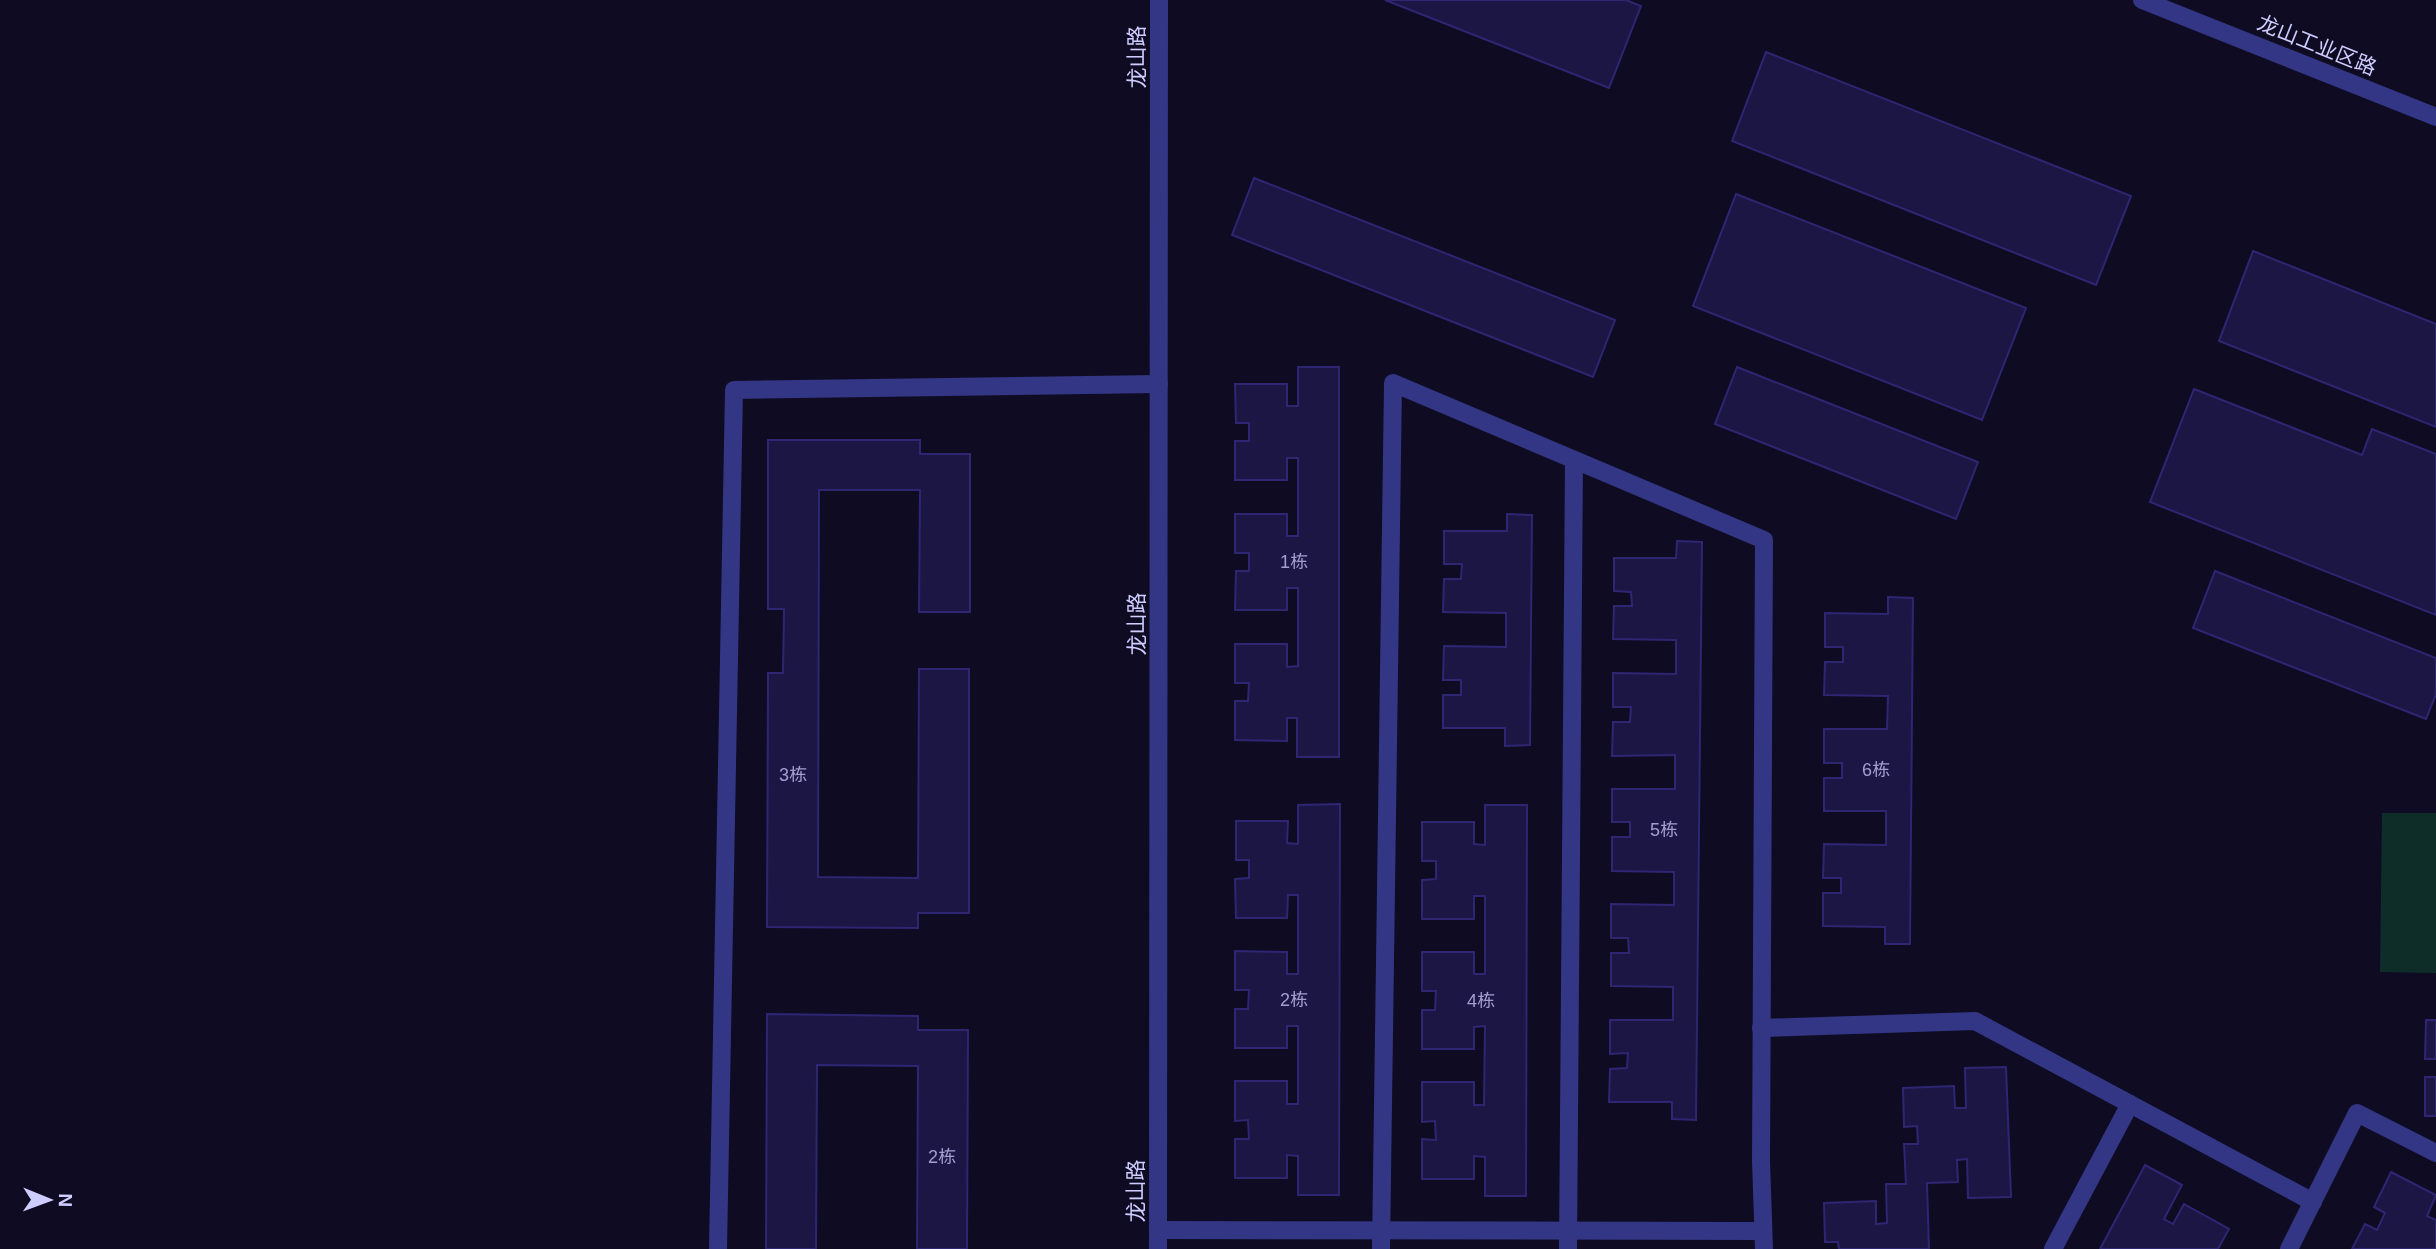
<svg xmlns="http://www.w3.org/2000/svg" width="2436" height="1249" font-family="Arial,'Noto Sans SC',sans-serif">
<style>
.green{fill:#0e2d29}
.building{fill:#1c1645;stroke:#2f2673;stroke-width:2}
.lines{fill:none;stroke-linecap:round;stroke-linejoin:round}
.minor{stroke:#333685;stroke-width:18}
.labels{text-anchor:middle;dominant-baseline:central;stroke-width:5;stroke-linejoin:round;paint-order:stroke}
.number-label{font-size:18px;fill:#a29fd0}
.street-label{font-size:21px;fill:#cecdff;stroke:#0e0b22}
</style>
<rect width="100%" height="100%" fill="#0e0b22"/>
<path class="green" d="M2382 813H2436V973L2380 972Z"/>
<g class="building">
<path d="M1385 0H1626L1641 6 1609 88Z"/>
<path d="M1766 52 2131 196 2096 285 1732 141Z"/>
<path d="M1254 178 1615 320 1593 377 1232 235Z"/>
<path d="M1736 194 2026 308 1982 420 1693 306Z"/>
<path d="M2253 251 2436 324V427L2219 341Z"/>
<path d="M1298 367H1339V757H1297V718H1287V741L1235 740V701H1248L1249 683H1235V644H1287V667L1298 666V588H1287V610H1235L1236 571H1249V553H1235V514H1287V536H1298V458H1287V480H1235V441H1249V423H1236L1235 384H1287V406H1298Z"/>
<path d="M1737 367 1978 462 1956 519 1715 424Z"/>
<path d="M2194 389 2362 455 2372 429 2436 454V615L2150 502Z"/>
<path d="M768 440H920V454H970V612H919L920 490H819L818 877 918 878 919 669H969V913H918V928L767 927 768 673H783L784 609H768Z"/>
<path d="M1507 514 1532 515 1530 745 1505 746V728H1443V695H1461V680H1443L1444 646 1506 647V613L1443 612 1444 579H1461L1462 564H1444V531H1507Z"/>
<path d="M1677 541 1702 542 1696 1120 1672 1119V1102H1609L1610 1069 1627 1068 1628 1053 1610 1054V1020H1673V987L1611 986V953H1629L1628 938H1611V904L1674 905V872L1612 871V837H1630V822H1612V789H1675V755L1612 756 1613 722H1630L1631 707H1613V673L1676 674V640L1613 639 1614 606H1632L1631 592 1614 591V558H1676Z"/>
<path d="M2215 571 2436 658V694L2426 719 2193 628Z"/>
<path d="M1888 597 1913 598 1910 944H1885V927L1823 926V893H1841V878H1823L1824 844 1886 845V811H1824V778H1842V763H1824V729H1887L1888 696 1824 695 1825 662H1843V647H1825V613L1888 614Z"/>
<path d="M1340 804 1339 1195H1298V1156L1287 1155V1178H1235V1139H1249L1248 1120 1235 1121V1081H1287V1104H1298V1026H1287V1048H1235V1009H1248L1249 990H1235V951L1287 952V974H1298V895H1288L1287 918H1236L1235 879 1249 878V860H1236V821H1288L1287 843 1298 844V805Z"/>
<path d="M1485 805H1527L1526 1196H1485V1157L1474 1156V1179H1422V1139L1436 1140 1435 1121 1422 1122V1082H1474V1105H1484L1485 1026 1474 1027V1049H1422V1010H1435L1436 991H1422V952H1474V974H1485V896H1474V919H1422V880L1436 879V861H1422V822H1474V844L1485 845Z"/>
<path d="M767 1014 918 1016V1030H968L967 1249H917L918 1066 817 1065 816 1249H766Z"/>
<path d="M2426 1020H2436V1059H2425Z"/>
<path d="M2006 1067 2011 1197 1968 1198 1967 1159 1957 1160 1958 1182 1927 1183 1929 1249H1839L1838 1242H1825L1824 1203 1876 1201V1224L1887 1223 1886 1184H1906L1904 1144H1918L1917 1126 1904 1127 1903 1088 1954 1086 1955 1108H1966L1965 1068Z"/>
<rect x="2425" y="1077" width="11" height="39"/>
<path d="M2145 1165 2182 1185 2164 1219 2173 1224 2184 1204 2229 1229 2218 1249H2100Z"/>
<path d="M2391 1172 2436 1195 2427 1216 2436 1220V1249H2352L2365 1224 2377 1230 2385 1213 2374 1207Z"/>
</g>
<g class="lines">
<g class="minor">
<path d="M2142 0 2436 117"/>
<path d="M1761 1028 1975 1021 2313 1202"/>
<path d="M1158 1230 1763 1231"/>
<path d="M718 1249 734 390 1159 384"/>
<path d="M1158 1249 1159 0"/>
<path d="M1381 1249 1393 383 1764 540 1761 1161 1764 1249"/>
<path d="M1568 1249 1574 460"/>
<path d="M2053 1249 2130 1104"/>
<path d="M2289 1249 2357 1113 2436 1153"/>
</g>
</g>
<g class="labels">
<g class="number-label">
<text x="1294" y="562">1栋</text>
<text x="1876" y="770">6栋</text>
<text x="793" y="775">3栋</text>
<text x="1664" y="830">5栋</text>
<text x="1294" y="1000">2栋</text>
<text x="1481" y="1001">4栋</text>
<text x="942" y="1157">2栋</text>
</g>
<g class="street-label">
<text transform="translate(2317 45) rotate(22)">龙山工业区路</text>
<text transform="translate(1136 57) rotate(-90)">龙山路</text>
<text transform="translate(1136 624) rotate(-90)">龙山路</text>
<text transform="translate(1135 1191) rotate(-90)">龙山路</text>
</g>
</g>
<g transform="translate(49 1200) rotate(91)" stroke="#0e0b22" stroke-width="5" paint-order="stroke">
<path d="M0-5L12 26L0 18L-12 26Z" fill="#cecdff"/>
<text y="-10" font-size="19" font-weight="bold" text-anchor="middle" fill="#cecdff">N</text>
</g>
</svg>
